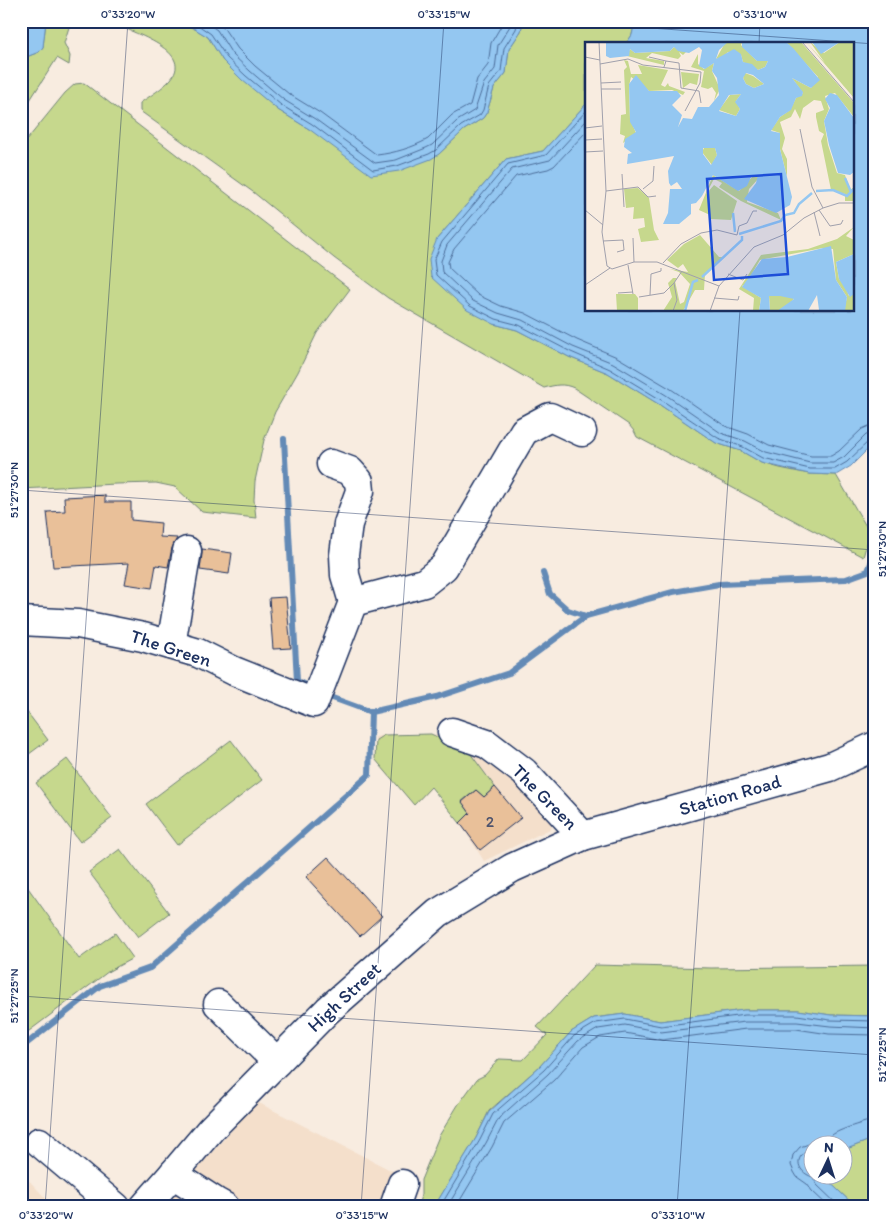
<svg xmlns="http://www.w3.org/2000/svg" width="896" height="1228" font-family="Itim,sans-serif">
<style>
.built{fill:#f4dfcb}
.green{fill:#c6d88d;stroke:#708476}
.water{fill:#94c7f1;stroke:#648ab6}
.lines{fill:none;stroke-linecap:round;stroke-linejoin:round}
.shore{stroke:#4b6c99;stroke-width:1}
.stream{stroke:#648ab6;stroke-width:6}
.building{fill:#e9c099;stroke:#1b2f5e}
.minor-casing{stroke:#1b2f5e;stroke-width:31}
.minor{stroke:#fff;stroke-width:28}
.ticks{fill:none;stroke:#1b2f5e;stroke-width:1;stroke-opacity:0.45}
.labels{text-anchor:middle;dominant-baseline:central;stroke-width:5;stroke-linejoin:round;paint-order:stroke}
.number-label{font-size:16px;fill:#4e536d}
.street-label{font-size:19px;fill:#1b2f5e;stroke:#fff}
.inset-river{fill:none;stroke:#94c7f1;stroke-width:2.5}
.inset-road{fill:none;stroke:#a0a0ac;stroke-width:1}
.view{fill:#1d4ed8;fill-opacity:0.15;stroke:#1d4ed8;stroke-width:2.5}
.inset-edge{fill:none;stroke:#1b2f5e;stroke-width:2.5}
.neatline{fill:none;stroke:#1b2f5e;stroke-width:2}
.ticks-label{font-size:12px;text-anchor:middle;fill:#1b2f5e}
</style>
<rect width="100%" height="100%" fill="#f8ece0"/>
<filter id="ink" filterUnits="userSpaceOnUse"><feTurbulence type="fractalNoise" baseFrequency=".02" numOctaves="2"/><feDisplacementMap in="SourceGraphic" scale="10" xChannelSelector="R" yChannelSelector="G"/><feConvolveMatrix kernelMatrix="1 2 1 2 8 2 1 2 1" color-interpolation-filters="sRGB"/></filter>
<g filter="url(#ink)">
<g class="built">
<path d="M431 734 462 736 541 801 552 828 484 861 460 823 432 787 414 805 375 759V737L384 735Z"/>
<path d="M257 1102 416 1183 406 1207H163Z"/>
<path d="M21 1172 54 1207H21Z"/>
</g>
<g class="green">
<path d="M46 21H71L64 43 70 56 69 65 57 58 21 114V59L39 52 43 47Z"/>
<path d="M110 21H177L195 29 208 37 223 61 278 110 309 129 439 154 464 130 483 118 487 112 494 88 506 73 509 49 521 31 523 21H635L632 35 626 44H586V104L543 151 506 159 437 239 494 324 517 330 569 357 608 373 660 405 716 443 741 451 762 463 780 468 809 474 836 475 870 533 863 557 637 437 634 431 629 425 574 388C563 383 555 385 544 388L388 298 334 258 253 192 140 111V103C150 96 163 88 171 79 195 49 127 32 110 21Z"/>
<path d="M84 83 350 289 317 333 298 372 275 412 264 440 255 481 254 500 256 518 202 512 175 487 156 483 116 484 21 489V147L65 93 75 84Z"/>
<path d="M21 704 48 740 21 760Z"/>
<path d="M431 734 470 753 495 787 484 797 476 790 462 801 470 813 460 823 431 787 414 805 375 759 376 740 384 735Z"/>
<path d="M231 740 262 780 177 845 146 804Z"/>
<path d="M67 759 112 818 80 842 36 783Z"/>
<path d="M120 849 169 913 138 937 89 872Z"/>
<path d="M21 878 79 959 115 933 133 958 109 971 21 1037Z"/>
<path d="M595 965 711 968 875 966V1016L831 1015 798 1010H744L660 1021 625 1014 594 1018 571 1032 540 1066 489 1111 476 1138 434 1207H418L421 1195V1180L439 1136 458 1105 477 1079 485 1075 499 1059 523 1060 547 1035 537 1027Z"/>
<path d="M875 1138V1207H856L823 1176H844V1150Z"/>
</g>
<g class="water">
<path d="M21 21H46L43 47 39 52 21 59Z"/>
<path d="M177 21H523L521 31 509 49 506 73 494 88 487 112 483 118 464 130 439 154 431 159 399 171 371 175 309 129 278 110 242 80 223 61 208 37 195 29Z"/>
<path d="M635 21H875V442L851 466 836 475 809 474 762 463 741 451 716 443 660 405 608 373 569 357 517 330 494 324 467 310 431 277 429 259 437 239 506 159 543 151 586 104V310H852V44H626L632 35Z"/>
<path d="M744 1010H798L831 1015 875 1016V1138L844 1150V1146H814L813 1161 809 1163 813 1167 814 1176H823L856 1207H434L476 1138 489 1112 540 1066 571 1032 594 1018 625 1014 660 1021Z"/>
</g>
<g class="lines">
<g class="shore">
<path d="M190 21 198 25 211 34 227 58 246 76 281 105 312 124 373 170 397 166 429 154 436 150 461 126 480 115 483 110 489 86 501 71 504 48 516 29 518 21"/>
<path d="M204 21 217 30 232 54 250 71 284 100 315 119 375 163 396 160 426 148 432 145 457 121 475 110 484 83 495 69 498 45 510 26 512 21"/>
<path d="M218 21 223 27 238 49 255 66 289 94 320 113 377 155C394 153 412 148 428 139L452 115 470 105 477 79 488 65 491 43 504 21"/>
<path d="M586 111 546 155 508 164 442 242 434 260 436 275 470 306 496 319 519 325 571 352 610 369 663 401 718 438 743 447 763 458 810 469H835L847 462 870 440 875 439"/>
<path d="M586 121 550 160 512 169 447 245 441 261 442 272 473 301 498 313 522 320 573 347 613 363 666 395 721 433 745 441 766 452 810 463H833L844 457 866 435 875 433"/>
<path d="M586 132 554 166 548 169 516 176 454 249 448 262 449 268 478 295 501 306 525 313 577 340 617 357 671 389 725 426 748 434 769 445 811 456H831L839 451 862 429 869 426 875 425"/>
<path d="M822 1146 812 1143 800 1147 793 1155 791 1165 794 1172 797 1177 807 1184 812 1191 829 1207"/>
<path d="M825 1146C827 1142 829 1138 832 1135 838 1130 866 1121 875 1120"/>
<path d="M814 1150C793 1152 795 1172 813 1177L817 1185 840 1207"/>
<path d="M440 1207 480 1140 493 1114 544 1070 574 1036 596 1023 625 1019 661 1026 745 1015H797L830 1020 875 1021"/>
<path d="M447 1207 486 1143 499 1118 548 1074 578 1041 598 1029 625 1025 661 1032 745 1022H797L830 1026 875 1028"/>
<path d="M456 1207 492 1147 504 1123 554 1080 583 1047 600 1037 625 1033 662 1040 746 1029H796L829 1034 875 1035"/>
</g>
<g class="stream">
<path d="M284 439 297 681 307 686"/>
<path d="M543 573 550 594 568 610 586 616"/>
<path d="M327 696 371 712 437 697 509 673 586 616 673 592 719 584 846 579 868 571 875 552"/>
<path d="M21 1048 100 986 150 968 369 775 371 712"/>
</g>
</g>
<g class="building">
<path d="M105 495V502H131V520L161 523 160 537 177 538 172 548 168 567 156 565 152 588 125 584 129 563 53 567 47 512 65 511 64 497Z"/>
<path d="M202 549 232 553 229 574 200 570 202 554Z"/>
<path d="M286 597 291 648 273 649 269 598Z"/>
<path d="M495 787 521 818 480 850 460 823 470 813 462 802 476 790 484 797Z"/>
<path d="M328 857 382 916 360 936 306 877Z"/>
</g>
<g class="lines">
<g class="minor-casing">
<g id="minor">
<path d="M331 464 350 471 359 481 360 491 348 524 344 555 345 575 353 602"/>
<path d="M21 621 78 624 143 637 198 653 234 671 314 703 353 602 424 583 444 567 524 431 550 417 582 432"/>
<path d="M171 645 187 551"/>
<path d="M452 732 487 744 524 772 583 836"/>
<path d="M218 1004 277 1062"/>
<path d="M39 1142 116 1207"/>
<path d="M173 1174 216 1202 225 1207"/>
<path d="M144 1207 173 1174 211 1129 328 1010 438 913 512 868 583 836 830 767 875 746"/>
<path d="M394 1207 402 1184"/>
</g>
</g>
<use href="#minor" class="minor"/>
</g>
</g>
<path class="ticks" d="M552 21 875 44M759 44 760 21M21 490 875 550M21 996 875 1055M45 1207 128 21M361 1207 444 21M677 1207 740 310"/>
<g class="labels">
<g class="number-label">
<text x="490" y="821">2</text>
</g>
<g class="street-label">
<text transform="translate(171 648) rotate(18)">The Green</text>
<text transform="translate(730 795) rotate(-16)">Station Road</text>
<text transform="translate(545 797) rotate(45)">The Green</text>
<text transform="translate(344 997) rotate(-43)">High Street</text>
</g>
</g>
<g transform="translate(585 42)">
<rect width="269" height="269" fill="#f8ece0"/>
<path d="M157 0 156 3 172 19H183L180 25 173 28 158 20 156 13 143 10 138 16 131 17 140 1ZM201 0H216L269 61V75L250 51 240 54 244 67 239 79 243 103 252 131 260 133 265 148 269 145V159H260V152L246 148 236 99 239 92 234 89 231 75V71L239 68 236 59 229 58 218 66 215 77 210 67 206 75 195 80 200 96 197 107 202 117V135L195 107V91L186 88 195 75 205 68 211 56 218 51 207 36 226 46 233 35ZM221 0 240 21 225 0 239 11 255 0H269V56ZM89 5 101 10 98 13 94 10 96 14 93 17 67 11 61 16 79 19V23L42 14 45 7 50 11 85 9ZM113 12V22L119 27 129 21 127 29 135 47 129 59 131 51 127 45 123 47 116 45 119 29 106 25ZM39 18 43 19 46 32H57L53 23 83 28 76 43 80 45 83 41 84 44 100 50 98 53 87 48 64 49 46 35 44 44 45 77 51 91 38 101 40 94 35 92 36 73 41 72 39 28 42 25ZM96 30 114 32 112 43 105 41 98 46ZM160 31 168 34 179 42 169 46 161 42 158 36ZM156 52 151 59 155 67 151 74 134 68 145 53ZM125 105 130 106 132 113 127 123 117 110 119 106ZM170 132 174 136 164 147 162 160 193 171 196 178 156 159 134 145 137 141 129 137 121 152 129 143 152 159 146 178 126 177 125 173 114 168 128 133 154 149ZM53 146 64 156 69 188 74 198 56 200 53 187 60 185 59 176 48 177 49 165 41 166 39 147ZM269 185 261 194 269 198V212L251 220 254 237 259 241 264 254 269 252V269L259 268 262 255 251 238 248 207 238 206 175 218 161 242 157 244 176 256 174 269H168L169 256 154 247 176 213 223 207 252 197ZM115 193 134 215H138L120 232 119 248H110L98 269H78L87 255 83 241 88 236H92L90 239 95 262 99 260 105 242 94 230 85 227 103 230 98 222 93 226 82 218 99 202ZM31 252H50L53 256V269H32ZM184 254H205L209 257 197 268 185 269Z" fill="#c6d88d"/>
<path d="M21 0H143L134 8 131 17 149 7 156 12 158 20 167 22 173 28 180 25 183 19H172L157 5V0H201L208 6 235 38 226 46 207 36 218 50 217 54 211 56 206 68 195 75 186 89 195 91V107L207 155 205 163 191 171 159 157 171 141 173 133H167L162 144 153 149 128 133 117 154 111 161 106 162V172L94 182H78L83 171 85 147H97L92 140 86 144 84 141 83 129 89 114 42 122 43 112 47 111 39 105 40 97 51 90 45 80 44 42 51 33 64 49H92L96 54 87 63 97 73 93 85 98 76 107 77 113 65H124L134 53 132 36 127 29 129 21 120 27 114 24 117 8 114 5 104 11 93 9 89 5 85 9 50 11 45 7 44 14 25 16 21 14ZM161 31 168 33 179 42 169 46 161 42 158 36ZM156 52 150 60 155 67 151 74 134 69 144 53ZM130 106 132 113 126 123 118 112V106ZM227 0H255L236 12ZM245 51 252 53 269 76V130L265 133 253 131 244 103 239 79 245 66 240 57ZM246 204 251 238 262 255 260 269 234 268 232 253 223 269H192L209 257 195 254H184L185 269H174L176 256 157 245 177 217 202 215ZM269 212V252L265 255 254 237 251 220Z" fill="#94c7f1" fill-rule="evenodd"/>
<path class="inset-river" d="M260 136 266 150M231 149 248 148 262 154 269 147M148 171 150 190M154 192 196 179 200 173 209 171 214 162 227 151M117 235 157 198V194M100 269 108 240 113 238"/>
<path class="inset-road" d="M14 0 21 149 17 190 22 224 27 227 49 220H72L134 244 125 269M217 0 269 60M0 15 15 18M64 15 81 19M15 22 43 17 58 23 116 30 115 41 100 69M79 25 81 19 94 21 96 46 114 49 116 61M16 41 36 40M16 47H36M0 86 17 84M215 87 227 145 238 166M0 98 17 97M0 110 18 109M37 132 39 165M58 147 68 139 69 124M21 149 53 145 63 155 71 154M0 168 18 183M234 168 245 184 256 182 258 178M229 170 235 194M48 196 49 220M18 199 38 198 39 208 32 210M78 221 96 202 116 191 132 188 152 193 154 184 162 181 168 169H172M43 223 48 252M143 232 158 238 162 232M0 243 25 226M134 244 169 205 198 193 219 176 238 166 254 161H269M33 251 48 250M65 253 66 232 76 229V226M54 255 79 251 89 241M129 256 153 258 154 254M88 269 92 258 89 241 97 229"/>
<path class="view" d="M196 132 203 232 129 238 122 137Z"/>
<rect width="269" height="269" class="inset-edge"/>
</g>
<rect width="896" height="1228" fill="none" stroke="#fff" stroke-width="55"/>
<g transform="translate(828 1160) rotate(4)"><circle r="24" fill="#ffffff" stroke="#a4acbf"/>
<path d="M0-4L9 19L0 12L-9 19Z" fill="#1b2f5e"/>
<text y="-8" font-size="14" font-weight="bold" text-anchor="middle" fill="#1b2f5e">N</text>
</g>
<rect x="28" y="28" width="840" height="1172" class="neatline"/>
<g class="ticks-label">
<text x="128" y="18">0°33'20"W</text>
<text x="444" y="18">0°33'15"W</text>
<text x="760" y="18">0°33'10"W</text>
<text transform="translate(14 490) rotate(-90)" y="4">51°27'30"N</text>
<text transform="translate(882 549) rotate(-90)" y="4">51°27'30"N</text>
<text transform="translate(14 996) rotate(-90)" y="4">51°27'25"N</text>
<text transform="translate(882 1055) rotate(-90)" y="4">51°27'25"N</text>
<text x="46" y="1219">0°33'20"W</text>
<text x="362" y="1219">0°33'15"W</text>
<text x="678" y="1219">0°33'10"W</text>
</g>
</svg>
